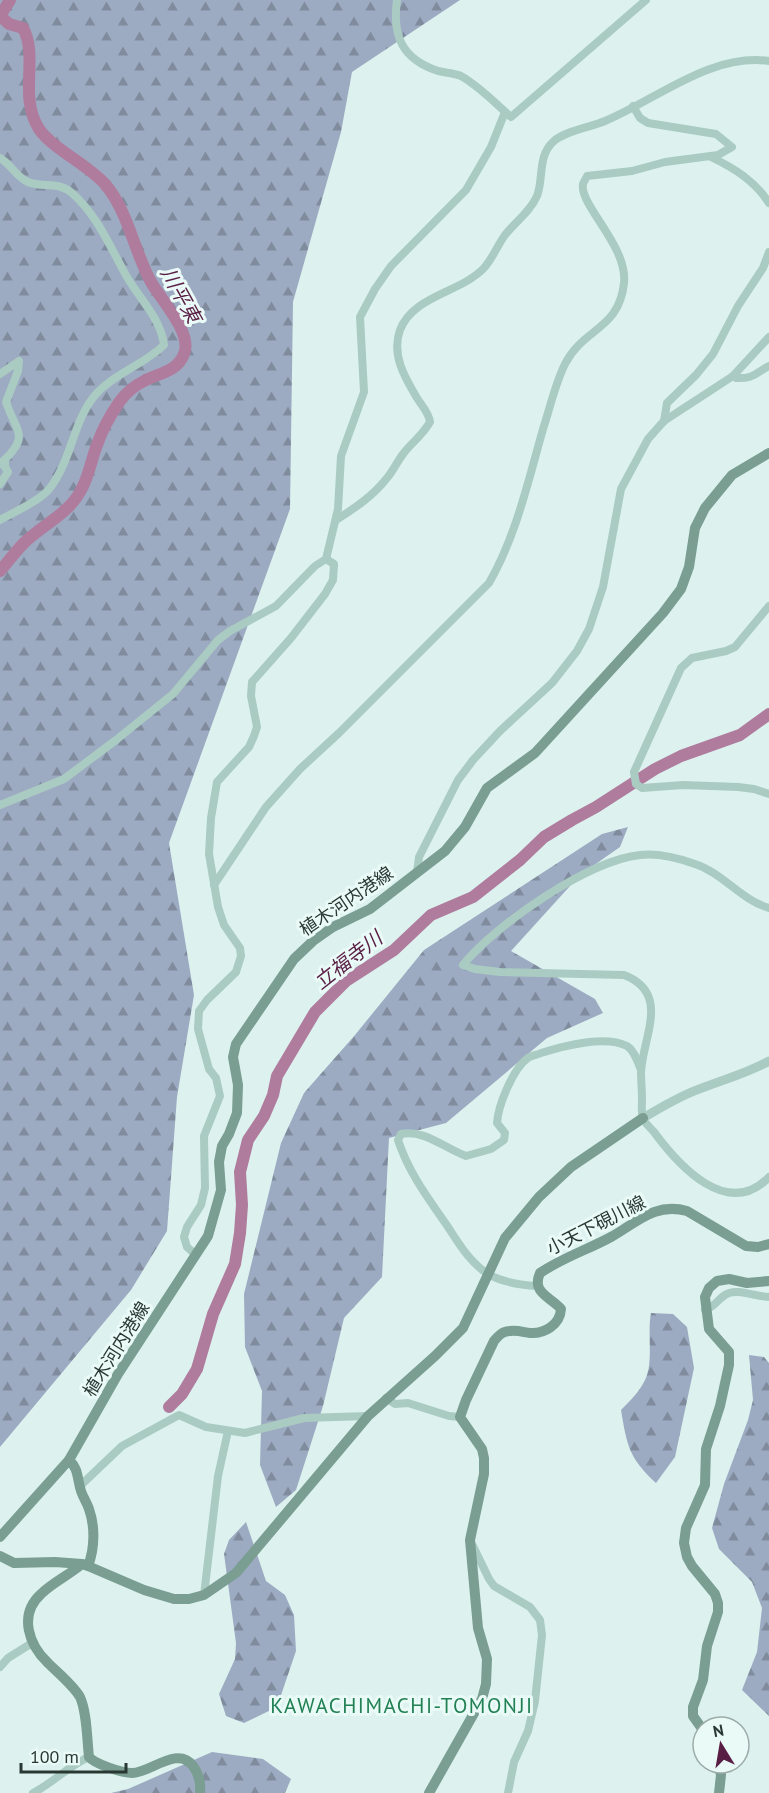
<svg xmlns="http://www.w3.org/2000/svg" width="769" height="1793" font-family="'PT Sans','Noto Sans JP',sans-serif">
<style>
.forest{fill:url(#forest-firs)}
.lines{fill:none;stroke-linecap:round;stroke-linejoin:round}
.river{stroke:#af7c9e;stroke-width:12}
.minor{stroke:#a9cbc2;stroke-width:8}
.tertiary{stroke:#a9cbc2;stroke-width:9}
.secondary{stroke:#7a9e92;stroke-width:10}
.labels{text-anchor:middle;dominant-baseline:central;stroke-width:6;stroke-linejoin:round;paint-order:stroke}
.street-label{font-size:18px;fill:#293832;stroke:#eafaf7}
.water-label{font-size:20px;font-style:italic;fill:#591e44;stroke:#eafaf7}
.quarter-label{font-size:21px;letter-spacing:1.5px;fill:#218154;stroke:#eafaf7}
</style>
<defs>
<pattern id="forest-firs" width="22" height="20" patternUnits="userSpaceOnUse" patternTransform="scale(1.5)"><rect width="22" height="20" fill="#9dabc2"/><path d="M5 1l3.5 6h-7zM16 11l3.5 6h-7z" fill="#808c9e"/></pattern>
</defs>
<rect width="100%" height="100%" fill="#ddf2ef"/>
<g class="forest">
<path d="M0 0H460L352 72 341 132 293 302 290 509 169 843 194 995 177 1097 167 1231 131 1290 0 1447Z"/>
<path d="M628 827 620 847 580 875 511 951 595 999 603 1013 547 1038 446 1123 389 1138 382 1277 344 1318 323 1406 296 1490 276 1507 260 1465 262 1391 245 1347 244 1294 281 1143 304 1093 355 1035 424 950 602 834Z"/>
<path d="M651 1313 673 1314 687 1327 694 1368 675 1457 656 1483C629 1458 627 1446 621 1410 630 1401 640 1391 645 1380 654 1363 647 1333 651 1313Z"/>
<path d="M749 1355 764 1357 769 1363V1716L742 1690 757 1652 762 1608 752 1582 719 1549 712 1528 724 1484 748 1420 753 1400Z"/>
<path d="M246 1522 266 1581 285 1595 294 1615 296 1651 277 1707 244 1723 226 1716 219 1694 235 1659 236 1643 224 1554 229 1540Z"/>
<path d="M212 1752 263 1759 291 1779 285 1793H111L128 1789Z"/>
</g>
<g class="lines">
<g class="river">
<path d="M0 16 9 24 23 28C39 57 18 96 39 129 53 149 87 164 105 184 128 211 134 251 151 282 161 300 193 333 184 354 177 372 159 373 144 381 136 385 126 393 120 401 111 414 102 430 97 445 91 460 89 477 80 492 68 514 41 526 24 543 15 552 8 562 0 571"/>
<path d="M0 16 10 0"/>
<path d="M169 1407 182 1394 197 1369 213 1314 235 1264 240 1233 242 1205 240 1172 248 1140 264 1116 273 1095 277 1076 315 1012 346 981 394 950 431 915 473 897 520 860 544 837 572 820 596 807 655 769 681 756 740 735 769 714"/>
</g>
<g class="minor">
<path d="M397 0C392 36 402 59 438 71 446 73 454 73 461 76 479 86 495 103 511 117L646 0"/>
<path d="M711 157C734 168 755 181 769 203"/>
<path d="M0 158C11 164 16 177 28 182 43 188 58 181 72 193 98 216 110 247 127 277 140 299 161 319 164 345 145 364 117 372 97 393 73 419 72 460 50 488 40 501 14 512 0 520"/>
<path d="M0 374 19 361 18 371 6 402C17 434 31 436 0 464"/>
<path d="M733 376 736 378C754 379 755 373 769 366"/>
<path d="M664 421 667 403 696 375 713 354 738 306 763 268 769 252"/>
<path d="M0 484 8 472 5 467V460"/>
<path d="M336 520C355 508 373 496 387 478 393 471 397 462 403 454 412 442 422 436 430 422 429 413 422 406 417 398 405 378 391 355 400 330 413 296 459 293 483 269 492 260 497 246 505 235 515 222 530 212 537 196 544 178 537 156 554 141 565 131 591 127 605 121 656 100 710 53 769 61"/>
<path d="M769 606 735 647 726 651 692 658 681 668 634 772 636 784 642 788 683 785 738 787 754 789 769 794"/>
<path d="M0 805 64 779 116 740 173 694 218 640 230 631 276 606 315 566 326 559 338 509 341 456 364 392 360 317 375 289 391 266 466 190 491 147 505 112"/>
<path d="M417 872 419 857 458 780 473 760 500 731 552 683 577 651 589 629 603 587 621 489 648 439 664 421 733 376 769 337"/>
<path d="M214 885 266 807 300 769 339 733 489 583C516 536 528 482 543 429 550 408 555 384 565 364 584 327 619 330 624 283 628 246 579 205 583 184 584 181 586 179 587 176L632 171 665 162 718 155 732 147 716 134 648 123 640 118 633 106"/>
<path d="M769 908C741 900 723 873 695 864 678 858 658 853 640 855 589 860 495 925 463 965L475 969 500 972 624 975C671 993 643 1036 641 1072 641 1081 642 1090 642 1099 642 1105 641 1113 643 1118 644 1123 651 1128 654 1132 679 1166 728 1220 769 1177"/>
<path d="M196 1255 187 1247 184 1237 187 1227 201 1205 205 1188 204 1136 220 1096 216 1078 209 1069 198 1029 199 1011 207 1000 236 972 241 956 240 948 224 925 218 907 209 854 211 818 217 782 249 747 254 736 257 727 251 696 252 682 291 638 325 594 333 580 334 564 326 559"/>
<path d="M537 1286C521 1285 502 1282 488 1274 469 1262 458 1242 446 1224 427 1197 408 1171 398 1140L401 1134C424 1129 444 1148 466 1156L491 1149 504 1140 505 1133 497 1123C498 1106 513 1068 528 1058 531 1055 537 1055 541 1053 563 1046 605 1035 627 1046 635 1051 637 1061 641 1070"/>
<path d="M705 1310C715 1307 717 1300 725 1295 736 1287 756 1297 769 1297"/>
<path d="M386 1398 395 1404 408 1403 449 1416 460 1417"/>
<path d="M80 1486 122 1446 179 1415 206 1427 245 1433 304 1418 368 1416"/>
<path d="M473 1546 489 1579 494 1586 530 1607 540 1620 542 1635 535 1701 528 1731 514 1762 508 1793"/>
<path d="M204 1595 218 1476 228 1431"/>
<path d="M0 1667 8 1658 32 1643"/>
<path d="M33 1793C53 1783 68 1766 89 1757"/>
</g>
<path class="tertiary" d="M643 1118C662 1107 681 1095 702 1088 725 1079 748 1073 769 1061"/>
<g class="secondary">
<path d="M69 1460C79 1469 77 1479 81 1491 83 1497 87 1503 89 1509 95 1526 95 1548 88 1566L82 1564C69 1575 52 1583 41 1594 18 1615 29 1645 48 1663 58 1673 73 1685 80 1697 87 1712 87 1740 89 1757 95 1764 122 1773 132 1773 150 1773 178 1745 193 1766 199 1774 201 1783 200 1793"/>
<path d="M0 1537 69 1460 118 1374 208 1236 221 1190 219 1162 222 1146 229 1134 237 1113 238 1085 233 1057 236 1044 294 959 313 941 333 927 370 909 445 851 465 827 487 788 535 753 663 613 681 589 689 567 695 528 705 508 732 475 769 453"/>
<path d="M0 1556 14 1563 55 1562 82 1564"/>
<path d="M88 1566 144 1590 174 1599H189L204 1595 236 1573 368 1416 435 1356 463 1328 505 1238 539 1197 571 1167 643 1118"/>
<path d="M703 1730 693 1716V1707L703 1680 707 1646 718 1612V1603L715 1594 692 1566 687 1557 684 1543 686 1528 705 1485 706 1449 720 1406 729 1365V1352L709 1329 705 1297 709 1288 717 1281 729 1279 747 1283 769 1281"/>
<path d="M718 1763 721 1775 719 1793"/>
<path d="M429 1793 482 1699 486 1684 487 1659 478 1628 470 1540 484 1474V1458L482 1449 460 1417 466 1400 494 1341C499 1335 503 1331 510 1331 517 1330 523 1332 530 1333 544 1334 560 1325 561 1309 551 1297 531 1293 540 1273 562 1258 587 1250 611 1237 636 1223 655 1202 687 1211L746 1246 758 1247 769 1244"/>
</g>
</g>
<g class="labels">
<g class="street-label">
<text transform="translate(346 901) rotate(-34)">植木河内港線</text>
<text transform="translate(596 1225) rotate(-27)">小天下硯川線</text>
<text transform="translate(116 1349) rotate(-58)">植木河内港線</text>
</g>
<g class="water-label">
<text transform="translate(181 295) rotate(61)">川平東</text>
<text transform="translate(348 960) rotate(-38)">立福寺川</text>
</g>
<g class="quarter-label">
<text x="402" y="1705">KAWACHIMACHI-TOMONJI</text>
</g>
</g>
<g transform="translate(721 1745) rotate(349)"><circle r="28" fill="#eafaf7" stroke="#9daca8" stroke-width="1.5"/>
<path d="M0-4.5L10 22L0 15L-10 22Z" fill="#591e44"/>
<text y="-9" font-size="16" font-weight="bold" text-anchor="middle" fill="#293832">N</text>
</g>
<path d="M21 1763v9h105v-9" fill="none" stroke="#293832" stroke-width="3"/>
<text x="30" y="1763" font-size="18" fill="#293832" stroke="#eafaf7" stroke-width="4.5" paint-order="stroke">100 m</text>
</svg>
